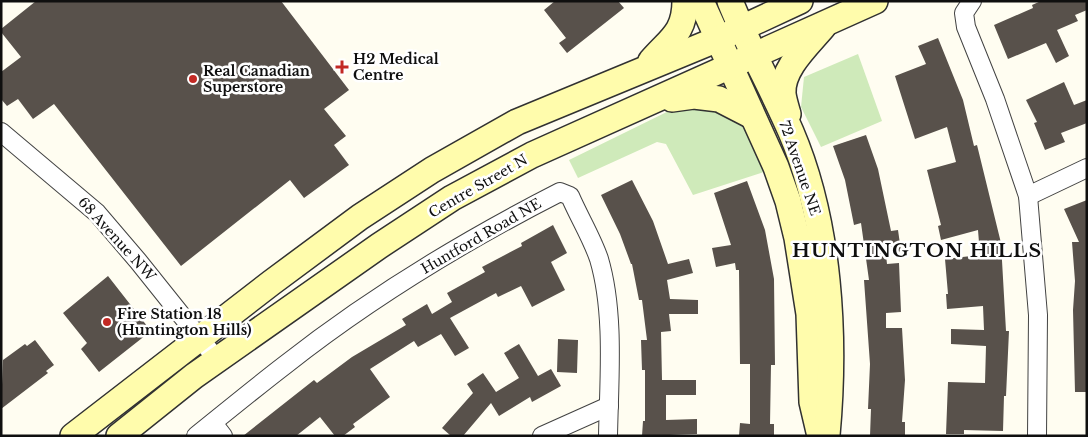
<svg xmlns="http://www.w3.org/2000/svg" width="1088" height="437" font-family="'Libre Baskerville',serif">
<style>
.park{fill:#cfeaba}
.building{fill:#58514b}
.lines{fill:none;stroke-linecap:round;stroke-linejoin:round}
.street-casing{stroke:#424242;stroke-width:20}
.secondary-casing{stroke:#313131;stroke-width:28}
.street{stroke:#fff;stroke-width:18}
.secondary{stroke:#fffcac;stroke-width:25}
.poi-dot{fill:#c22924;stroke:#fff;stroke-width:2}
.labels{text-anchor:middle;dominant-baseline:central;stroke-width:5;stroke-linejoin:round;paint-order:stroke}
.poi-label{font-size:14px;font-weight:bold;fill:#0f0f0f;stroke:#fff;text-anchor:start}
.street-label{font-size:14px;fill:#0f0f0f;stroke:#fff}
.district-label{font-size:19px;font-weight:bold;letter-spacing:1px;fill:#0f0f0f;stroke:#fff}
</style>
<rect width="100%" height="100%" fill="#fffdf1"/>
<g class="park">
<path d="M858 54 882 121 821 147 801 107 804 77Z"/>
<path d="M696 102 747 122 770 170 693 195 666 144 657 142 578 178 569 160 679 106Z"/>
</g>
<g class="building">
<path d="M36 1H281L349 90 324 109 346 136 334 145 349 165 304 198 290 180 181 266 54 104 33 119 18 99 7 106 1 99V72L21 57 1 32V29Z"/>
<path d="M555 1H618L624 8 567 53 559 43 566 38 544 10Z"/>
<path d="M1041 1H1087V10L1075 15 1078 21 1057 30 1069 56 1056 63 1046 43 1008 59 994 25 1033 8 1032 5Z"/>
<path d="M938 38 963 100 974 146 977 145 1001 243 1006 331H1009L1006 396H1004L1003 431 964 430V434H946L948 382 985 383 986 346 951 344V329L984 330 983 306 947 309 946 294H948L945 259 980 255 978 230 941 240 938 226 941 225 927 170 956 162 947 127 915 139 895 76 926 64 918 46Z"/>
<path d="M1064 82 1074 105 1087 100V123L1061 133 1065 142 1045 150 1034 123 1037 122 1026 100Z"/>
<path d="M866 135 878 169 891 231 898 230 901 251 886 255 887 264 899 263 901 312 886 313V328H902L905 380 902 422H905V436H870L871 409H868L870 364 864 280H869L861 223 854 225 845 180 833 146Z"/>
<path d="M632 180 653 221 668 264 689 259 693 273 667 280 670 299 698 300V314H669L671 331 661 332 662 380H696V395H666V420L697 419V434L642 436 643 421H645V370H642L641 340H647L642 300H639L632 264H631L620 234 601 195Z"/>
<path d="M747 181 765 230 774 279 775 365H771L770 424H774V436H739L740 423 750 424V364H740L739 270H736L735 263 716 267 712 248 731 245 714 193Z"/>
<path d="M1087 200V392H1075L1073 310 1075 281 1072 242H1079L1064 209Z"/>
<path d="M553 225 567 253 551 262 565 290 532 307 521 286 498 297 496 293 450 318 469 348 455 356 441 334 418 347 414 341 370 369 390 397 353 424 355 427 343 436H335L320 417 296 436H243L314 380 317 383 352 357 406 325 402 319 427 304 432 314 452 302 447 293 485 272 482 267 522 246 521 243Z"/>
<path d="M108 276 151 331 99 372 81 349 87 343 63 313Z"/>
<path d="M558 339 578 340 577 373 557 372Z"/>
<path d="M35 340 54 365 46 371 48 373 1 409 3 360 25 344 27 346Z"/>
<path d="M519 344 538 376 551 369 561 386 532 402 530 397 499 416 491 403 463 436H451L442 428 473 393 467 384 483 373 496 392 519 378 504 353Z"/>
</g>
<g class="lines">
<g class="street-casing">
<g id="street">
<path d="M972 1 964 13 966 27 995 99 1028 196 1038 315 1037 436"/>
<path d="M1 132 97 213 138 261 218 361"/>
<path d="M1028 196 1087 168"/>
<path d="M213 423 223 436"/>
<path d="M196 436C226 412 255 388 285 365 370 298 464 241 560 192L570 196C579 217 592 238 599 259 615 313 609 380 608 436"/>
<path d="M542 436 609 406"/>
</g>
</g>
<g class="secondary-casing">
<g id="secondary">
<path d="M701 1 776 167 788 201 797 238 809 314 812 402 820 436"/>
<path d="M730 1C748 46 772 88 791 132 830 223 836 337 827 435"/>
<path d="M651 61C670 39 685 33 685 1"/>
<path d="M672 99 694 96 719 99 752 116"/>
<path d="M788 114C786 107 784 101 783 94 781 69 808 45 823 27"/>
<path d="M73 436 271 283 360 217 432 170 517 122 718 39 800 1"/>
<path d="M119 436 194 376 379 246 452 198 532 155 875 1"/>
</g>
</g>
<use href="#street" class="street"/>
<use href="#secondary" class="secondary"/>
</g>
<g class="poi-dot">
<path d="M339.5 59.5h5v5h5v5h-5v5h-5v-5h-5v-5h5z"/>
<circle cx="193" cy="79" r="5"/>
<circle cx="107" cy="322" r="5"/>
</g>
<g class="labels">
<g class="poi-label">
<text x="353" y="59">H2 Medical<tspan x="353" dy="16">Centre</tspan></text>
<text x="203" y="71">Real Canadian<tspan x="203" dy="16">Superstore</tspan></text>
<text x="117" y="314">Fire Station 18<tspan x="117" dy="16">(Huntington Hills)</tspan></text>
</g>
<g class="street-label">
<text transform="translate(800 168) rotate(71)">72 Avenue NE</text>
<text transform="translate(478 186) rotate(-30)">Centre Street N</text>
<text transform="translate(481 236) rotate(-30)">Huntford Road NE</text>
<text transform="translate(117 239) rotate(48)">68 Avenue NW</text>
</g>
<g class="district-label">
<text x="917" y="250">HUNTINGTON HILLS</text>
</g>
</g>
<rect width="1088" height="437" fill="none" stroke="#0f0f0f" stroke-width="5"/>
</svg>
